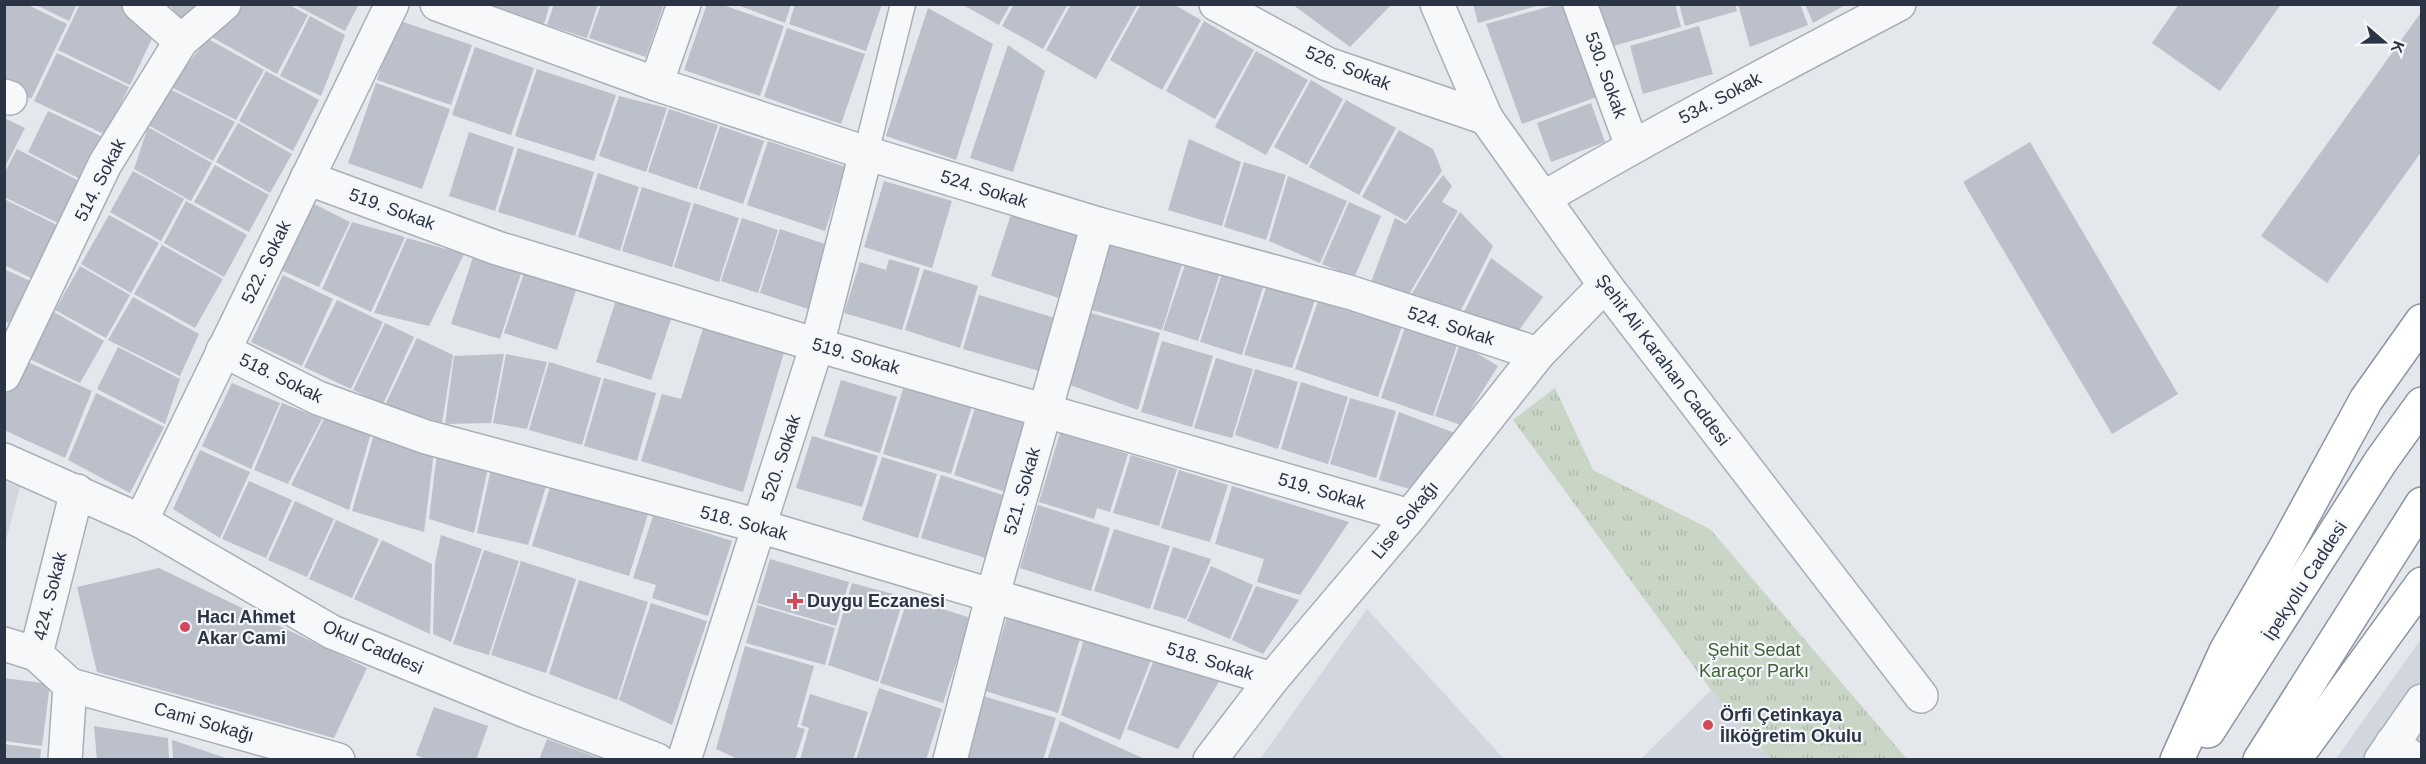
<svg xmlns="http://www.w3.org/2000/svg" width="2426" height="764" font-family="Helvetica,sans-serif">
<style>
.built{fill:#d2d6de}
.grass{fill:url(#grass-tufts)}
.building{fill:#bbc0ca}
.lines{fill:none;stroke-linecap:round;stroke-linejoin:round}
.service-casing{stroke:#a9aeb7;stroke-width:27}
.minor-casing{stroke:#a9aeb7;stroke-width:36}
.trunk-casing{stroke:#8b94a3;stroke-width:36}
.service{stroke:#f7f8fa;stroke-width:24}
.minor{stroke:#f7f8fa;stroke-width:33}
.trunk{stroke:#fff;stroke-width:33}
.poi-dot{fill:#d1495b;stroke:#f4f6f9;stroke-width:2}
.labels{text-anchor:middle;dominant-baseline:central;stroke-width:4.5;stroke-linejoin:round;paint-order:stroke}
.street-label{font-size:18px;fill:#2b3445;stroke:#f4f6f9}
.poi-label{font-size:18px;font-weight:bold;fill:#2b3445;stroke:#f4f6f9;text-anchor:start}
.park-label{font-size:18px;fill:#3f6138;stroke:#f4f6f9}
</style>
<defs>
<pattern id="grass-tufts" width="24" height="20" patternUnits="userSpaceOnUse" patternTransform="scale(1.5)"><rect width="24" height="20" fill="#c9d6c5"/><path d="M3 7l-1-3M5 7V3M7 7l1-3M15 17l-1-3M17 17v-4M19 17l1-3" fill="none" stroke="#adb8ab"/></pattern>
</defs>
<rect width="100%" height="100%" fill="#e4e7ec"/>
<g class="built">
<path d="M5 482 20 487 5 544 4 482Z"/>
<path d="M1367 609 1504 759H1260Z"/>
<path d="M2421 639V759H2336Z"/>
<path d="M1711 690 1771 759 1640 760Z"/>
</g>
<path class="grass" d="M1555 388 1593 470 1710 529 1907 759H1771L1711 690 1513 420Z"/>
<g class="building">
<path d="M4 4H26L67 24 31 99 4 86Z"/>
<path d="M34 4H77L69 21Z"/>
<path d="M80 4H124L157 28 130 85 58 50Z"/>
<path d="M168 4H209L187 25Z"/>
<path d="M245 4H287L308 15 277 74 210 36Z"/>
<path d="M293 4H359L345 31Z"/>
<path d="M485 4H550L544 24Z"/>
<path d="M554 4H598L587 38 547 25Z"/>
<path d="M601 4H664L646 57 589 38Z"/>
<path d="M707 4H720L784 26 760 96 684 70Z"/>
<path d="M735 4H791L785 23Z"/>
<path d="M795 4H882L866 51 789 24Z"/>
<path d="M1014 4H1068L1043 49 1002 26Z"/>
<path d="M1071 4H1138L1096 79 1046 50Z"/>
<path d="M1141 4H1173L1201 20 1162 90 1110 60Z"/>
<path d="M1292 4H1389L1390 6 1350 47Z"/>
<path d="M1473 4H1540V5L1478 23Z"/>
<path d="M1559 4H1565L1597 97 1522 124 1486 24Z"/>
<path d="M1593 4H1675L1681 27 1606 48Z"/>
<path d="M1679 4H1735L1737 11 1685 26Z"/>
<path d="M1738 4H1800L1808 25 1750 47Z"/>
<path d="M1805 4H1847L1813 23Z"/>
<path d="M2179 4H2281L2220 91 2152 43Z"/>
<path d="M963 5H1010L999 25Z"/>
<path d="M928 8 993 44 956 160 886 136Z"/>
<path d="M2422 11V151L2327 283 2261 236Z"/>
<path d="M310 16 345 35 321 96 280 76Z"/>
<path d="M397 20 472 45 451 105 377 80Z"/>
<path d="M1204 21 1254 50 1215 119 1166 91Z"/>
<path d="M1699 26 1713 74 1643 94 1630 46Z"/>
<path d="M787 28 865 54 841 124 764 97Z"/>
<path d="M208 39 264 70 236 120 169 86Z"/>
<path d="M1008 45 1045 71 1013 172 970 158Z"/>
<path d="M475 47 534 68 511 135 452 115Z"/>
<path d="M1256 51 1308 80 1266 155 1215 127Z"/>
<path d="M57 53 129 87 106 135 34 101Z"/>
<path d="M537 69 616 95 594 161 515 136Z"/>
<path d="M266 71 319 100 293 151 239 121Z"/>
<path d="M1311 80 1343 99 1307 165 1274 147Z"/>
<path d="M376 83 450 109 422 189 348 163Z"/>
<path d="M168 88 235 122 213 161 148 125Z"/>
<path d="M619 96 667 108 646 172 599 156Z"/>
<path d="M1346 100 1396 128 1359 195 1309 167Z"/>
<path d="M1591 103 1605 142 1551 162 1537 123Z"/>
<path d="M669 109 718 125 697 189 648 172Z"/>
<path d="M48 111 105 138 80 179 28 152Z"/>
<path d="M4 118 25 128 4 169Z"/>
<path d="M238 123 292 154 270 193 216 162Z"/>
<path d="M720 126 764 141 743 204 699 189Z"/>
<path d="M148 127 212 163 191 201 134 169Z"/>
<path d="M1399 130 1433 149 1442 171 1406 221 1362 197Z"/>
<path d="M469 132 514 147 495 211 449 196Z"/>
<path d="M1189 139 1241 162 1222 226 1168 210Z"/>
<path d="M768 141 846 167 825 231 747 205Z"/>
<path d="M2030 142 2178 394 2112 434 1963 182Z"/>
<path d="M518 148 594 172 575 236 498 212Z"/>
<path d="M17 149 79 181 58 223 4 197V174Z"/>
<path d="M1244 162 1286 175 1266 240 1224 227Z"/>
<path d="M215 165 269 195 249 232 194 202Z"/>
<path d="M133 171 184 199 161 241 110 212Z"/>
<path d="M598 173 639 187 620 251 578 237Z"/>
<path d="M1443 175 1452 186 1442 202 1458 211 1408 296 1370 285 1395 218 1406 224Z"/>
<path d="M1288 176 1347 201 1320 263 1269 241Z"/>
<path d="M884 181 952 201 932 268 864 247Z"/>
<path d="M642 187 691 203 672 267 622 251Z"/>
<path d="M4 199 57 225 31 278 4 265Z"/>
<path d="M186 201 247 235 224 277 164 243Z"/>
<path d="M308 201 350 222 319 287 276 268Z"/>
<path d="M1349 202 1381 216 1354 278 1322 264Z"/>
<path d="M694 203 739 218 719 282 674 267Z"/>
<path d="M1012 211 1088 235 1068 301 991 276Z"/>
<path d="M1460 212 1493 246 1459 314 1410 297Z"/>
<path d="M109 215 159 243 131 293 81 264Z"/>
<path d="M742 218 778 230 758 293 721 281Z"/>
<path d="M352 222 405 237 371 312 322 289Z"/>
<path d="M780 229 828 245 808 309 760 293Z"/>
<path d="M407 238 464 254 429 326 374 313Z"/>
<path d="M1111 240 1183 261 1162 330 1092 310Z"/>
<path d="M162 245 223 279 195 328 134 294Z"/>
<path d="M475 251 523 267 500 339 451 324Z"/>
<path d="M1491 258 1543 297 1511 341 1462 316Z"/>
<path d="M889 259 920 268 902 330 844 313 860 262 886 270Z"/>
<path d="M1186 262 1220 273 1198 341 1163 330Z"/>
<path d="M80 266 130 295 106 338 55 310Z"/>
<path d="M526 267 578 284 557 350 504 333Z"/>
<path d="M1224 267 1265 281 1242 355 1200 342Z"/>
<path d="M4 269 30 281 9 323 4 321Z"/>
<path d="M924 269 978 286 960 348 905 330Z"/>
<path d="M283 275 333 299 302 366 251 342Z"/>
<path d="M1268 282 1317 294 1292 368 1244 355Z"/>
<path d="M979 295 1055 318 1039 371 963 349Z"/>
<path d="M1320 295 1403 323 1378 397 1295 369Z"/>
<path d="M133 297 199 334 180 376 108 340Z"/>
<path d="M617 297 672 316 651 380 596 362Z"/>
<path d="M337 300 383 322 351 389 304 367Z"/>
<path d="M54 312 104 341 80 383 28 358Z"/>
<path d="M1091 313 1160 333 1138 410 1070 385Z"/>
<path d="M385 323 414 337 383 404 353 390Z"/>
<path d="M1406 324 1458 342 1433 416 1381 398Z"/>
<path d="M704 325 785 349 743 492 641 461 662 394 681 399Z"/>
<path d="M417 338 453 355 442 423 385 405Z"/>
<path d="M1162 341 1213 356 1192 427 1141 412Z"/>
<path d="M1460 343 1498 366 1461 425 1435 416Z"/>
<path d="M118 347 180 379 165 424 97 389Z"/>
<path d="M504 354 491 423 445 424 454 356Z"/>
<path d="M506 354 547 362 527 429 493 423Z"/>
<path d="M1216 358 1253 369 1232 438 1194 428Z"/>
<path d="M21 359 92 391 65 458 4 430V400Z"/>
<path d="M549 362 601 378 582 445 529 430Z"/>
<path d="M1255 369 1298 382 1278 449 1235 435Z"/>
<path d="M604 378 656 393 637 461 584 446Z"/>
<path d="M841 380 897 397 880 453 824 436Z"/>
<path d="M1301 382 1348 397 1328 464 1281 449Z"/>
<path d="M232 383 280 403 251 469 202 446Z"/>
<path d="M904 386 972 406 951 474 883 454Z"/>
<path d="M96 393 164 427 130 493 68 460Z"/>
<path d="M1350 398 1396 411 1376 478 1330 464Z"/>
<path d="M282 403 322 419 288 484 254 470Z"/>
<path d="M975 408 1033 425 1012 494 954 475Z"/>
<path d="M1399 412 1455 433 1420 492 1379 480Z"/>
<path d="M324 419 371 433 349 510 291 485Z"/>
<path d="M1060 433 1128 454 1110 512 1097 508 1094 519 1039 502Z"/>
<path d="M374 434 434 452 424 532 352 511Z"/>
<path d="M812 436 878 456 862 507 796 488Z"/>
<path d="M200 450 250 472 220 538 173 509Z"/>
<path d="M437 453 488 468 474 533 429 519Z"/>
<path d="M1131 455 1177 469 1159 526 1113 513Z"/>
<path d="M882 457 937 474 918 538 862 520Z"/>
<path d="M491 469 547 483 528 545 477 533Z"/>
<path d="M1179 470 1228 485 1210 542 1161 528Z"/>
<path d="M941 475 1009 497 989 559 921 538Z"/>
<path d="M249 481 292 500 266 558 222 539Z"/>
<path d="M551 484 648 514 629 576 532 546Z"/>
<path d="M1232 486 1349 522 1300 595 1257 582 1264 559 1215 544Z"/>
<path d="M295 501 334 519 307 577 268 560Z"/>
<path d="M1038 505 1110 528 1091 591 1020 568Z"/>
<path d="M653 516 732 541 708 616 652 598 656 585 633 578Z"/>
<path d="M336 520 379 539 352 598 309 579Z"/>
<path d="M1114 529 1170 546 1150 609 1094 591Z"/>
<path d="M441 535 482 549 451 642 433 634 435 563Z"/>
<path d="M382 540 432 564 430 634 354 599Z"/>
<path d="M1173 547 1211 559 1186 619 1153 609Z"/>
<path d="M484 550 519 561 489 655 453 644Z"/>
<path d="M770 559 849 582 836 626 757 603Z"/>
<path d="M521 561 576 579 546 673 491 655Z"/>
<path d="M1211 566 1253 585 1230 639 1187 621Z"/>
<path d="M159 568 367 668 334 738 97 672 77 587Z"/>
<path d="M579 580 648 602 617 700 549 674Z"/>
<path d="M852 583 904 597 878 682 828 665Z"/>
<path d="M1256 586 1299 600 1263 654 1232 640Z"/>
<path d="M908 598 971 618 943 703 880 683Z"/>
<path d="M651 603 707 621 672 725 619 700Z"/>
<path d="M757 605 835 628 825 665 746 643Z"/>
<path d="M1008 613 1081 635 1058 713 985 691Z"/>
<path d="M1085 636 1152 657 1120 740 1061 715Z"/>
<path d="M745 646 814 666 797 727 805 729 795 760H740L716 749Z"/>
<path d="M1155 657 1219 682 1178 749 1127 729Z"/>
<path d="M4 678 50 684 42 746 4 741Z"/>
<path d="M879 688 942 709 926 760H856Z"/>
<path d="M810 694 868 712 853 760H800L809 728 801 725Z"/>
<path d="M983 696 1056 718 1043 760H964Z"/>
<path d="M434 707 488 726 476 760H428L416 755Z"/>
<path d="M1060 721 1147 760H1047Z"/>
<path d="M94 726 168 738 169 760H97Z"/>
<path d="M547 739 601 759V760H539Z"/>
<path d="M172 740 229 759V760H173Z"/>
<path d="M4 744 41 749 40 760H4Z"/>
</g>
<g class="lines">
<g class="service-casing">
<path id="service" d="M866 153 903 4"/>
</g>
<g class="minor-casing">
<g id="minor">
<path d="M139 4 181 41"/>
<path d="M437 4 656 84 866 153 1098 224 1352 293 1538 354"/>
<path d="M1216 4 1327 64 1486 118"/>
<path d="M1437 4 1486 118 1605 285 1921 696"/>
<path d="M1580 4 1632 146"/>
<path d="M656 84 684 4"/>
<path d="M4 96 10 98"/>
<path d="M307 178 497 248 817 345 1410 516"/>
<path d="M1544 198C1660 130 1779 67 1899 4"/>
<path d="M223 350 318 398 426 437 759 526 1272 679"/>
<path d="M4 375 105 164 181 41 224 4"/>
<path d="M4 460 141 521 332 632 526 711 657 760"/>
<path d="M141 521 392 4"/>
<path d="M4 644 36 654"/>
<path d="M70 685 338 760"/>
<path d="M2392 743 2415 760"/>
<path d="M65 760 70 685 36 654 77 491"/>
<path d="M684 760 817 345 866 153"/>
<path d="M950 760 993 594 1098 224"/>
<path d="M1210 760 1272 679 1410 516 1538 354 1605 285"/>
<path d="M2381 760 2422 701"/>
</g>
</g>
<g class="trunk-casing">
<g id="trunk">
<path d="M2208 731 2381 461 2422 404"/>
<path d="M2177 760 2226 651 2286 547 2366 400 2422 321"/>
<path d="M2260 760 2422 504"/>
<path d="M2294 760 2422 584"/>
</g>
</g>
<use href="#service" class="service"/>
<use href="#minor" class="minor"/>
<use href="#trunk" class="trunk"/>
</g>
<g class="poi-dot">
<path d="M792 592h6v6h6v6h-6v6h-6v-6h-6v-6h6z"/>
<circle cx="185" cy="627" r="6"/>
<circle cx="1708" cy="725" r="6"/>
</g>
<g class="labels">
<g class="street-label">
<text transform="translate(1348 68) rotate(22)">526. Sokak</text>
<text transform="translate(1606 75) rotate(70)">530. Sokak</text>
<text transform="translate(1720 98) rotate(-28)">534. Sokak</text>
<text transform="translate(100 180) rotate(-63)">514. Sokak</text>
<text transform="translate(984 189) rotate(17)">524. Sokak</text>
<text transform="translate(392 209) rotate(20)">519. Sokak</text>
<text transform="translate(266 262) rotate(-64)">522. Sokak</text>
<text transform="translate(1451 326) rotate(18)">524. Sokak</text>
<text transform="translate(856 356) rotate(16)">519. Sokak</text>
<text transform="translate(1663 360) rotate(53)">Şehit Ali Karahan Caddesi</text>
<text transform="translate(281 378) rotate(26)">518. Sokak</text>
<text transform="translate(781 458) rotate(-72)">520. Sokak</text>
<text transform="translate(1022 491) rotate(-74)">521. Sokak</text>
<text transform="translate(1322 491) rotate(16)">519. Sokak</text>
<text transform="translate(1405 520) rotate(-51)">Lise Sokağı</text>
<text transform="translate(744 523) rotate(15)">518. Sokak</text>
<text transform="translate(2305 581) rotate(-57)">İpekyolu Caddesi</text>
<text transform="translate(50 596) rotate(-76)">424. Sokak</text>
<text transform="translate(373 647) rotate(24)">Okul Caddesi</text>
<text transform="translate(1210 661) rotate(17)">518. Sokak</text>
<text transform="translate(204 722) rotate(16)">Cami Sokağı</text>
</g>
<g class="poi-label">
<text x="807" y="601">Duygu Eczanesi</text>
<text x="197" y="617">Hacı Ahmet<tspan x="197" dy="21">Akar Cami</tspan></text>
<text x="1720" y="715">Örfi Çetinkaya<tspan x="1720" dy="21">İlköğretim Okulu</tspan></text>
</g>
<g class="park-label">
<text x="1754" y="650">Şehit Sedat<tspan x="1754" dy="21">Karaçor Parkı</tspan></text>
</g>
</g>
<rect width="2426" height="764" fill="none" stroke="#2b3445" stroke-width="12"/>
<g transform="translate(2384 42) rotate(110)" stroke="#f4f6f9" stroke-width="4.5" paint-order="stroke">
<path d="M0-4.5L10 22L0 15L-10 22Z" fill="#2b3445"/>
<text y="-9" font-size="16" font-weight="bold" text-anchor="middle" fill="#2b3445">K</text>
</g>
</svg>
